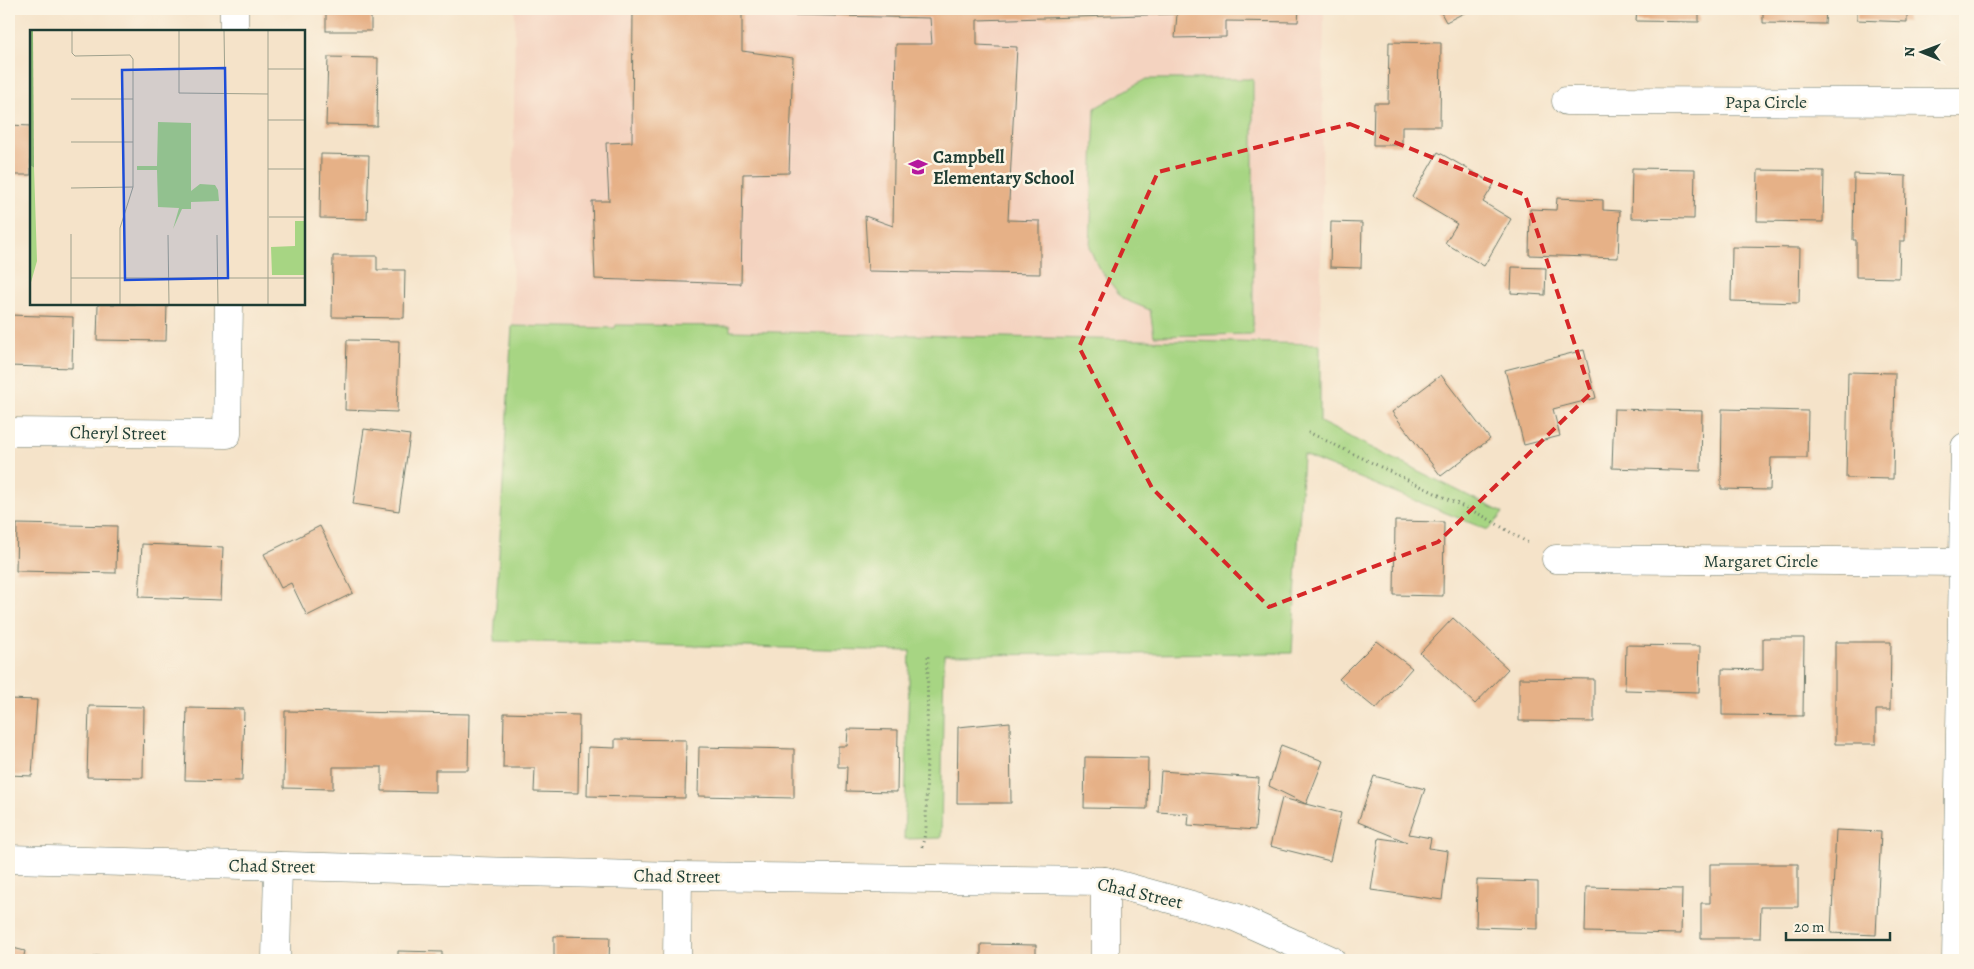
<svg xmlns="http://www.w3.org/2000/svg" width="1974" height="969" font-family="Alegreya,serif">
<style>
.built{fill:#f4d3c0}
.green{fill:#a7d583;stroke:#63895c}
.building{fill:#e6b187}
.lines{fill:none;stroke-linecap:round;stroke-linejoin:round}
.minor-casing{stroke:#6a7768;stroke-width:29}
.path{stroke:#6a7768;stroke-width:3;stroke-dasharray:1 4;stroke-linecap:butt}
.minor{stroke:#fff;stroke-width:28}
.marked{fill:none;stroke:#d62828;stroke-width:4;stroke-dasharray:10 6;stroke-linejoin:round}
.labels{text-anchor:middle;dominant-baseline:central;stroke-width:5;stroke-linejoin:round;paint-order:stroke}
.street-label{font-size:18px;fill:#1f3d34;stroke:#fcf5e5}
.poi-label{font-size:18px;font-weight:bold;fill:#1f3d34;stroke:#fcf5e5;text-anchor:start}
.inset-road{fill:none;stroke:#9fa18d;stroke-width:1}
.view{fill:#1d4ed8;fill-opacity:0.15;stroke:#1d4ed8;stroke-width:2.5}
.inset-edge{fill:none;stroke:#1f3d34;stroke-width:2.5}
</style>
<rect width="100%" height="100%" fill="#fcf5e5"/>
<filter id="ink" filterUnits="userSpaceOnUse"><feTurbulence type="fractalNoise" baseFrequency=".02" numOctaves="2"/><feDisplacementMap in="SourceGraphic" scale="10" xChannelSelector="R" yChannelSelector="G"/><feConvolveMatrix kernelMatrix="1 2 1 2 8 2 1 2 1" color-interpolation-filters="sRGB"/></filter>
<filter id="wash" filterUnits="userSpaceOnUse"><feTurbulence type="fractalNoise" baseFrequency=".0096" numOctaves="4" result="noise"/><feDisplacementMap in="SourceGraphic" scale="20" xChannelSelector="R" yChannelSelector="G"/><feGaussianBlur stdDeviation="1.12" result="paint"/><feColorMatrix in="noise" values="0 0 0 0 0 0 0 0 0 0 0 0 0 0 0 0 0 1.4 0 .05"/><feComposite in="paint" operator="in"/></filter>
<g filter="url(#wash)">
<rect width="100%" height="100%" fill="#f5e3c9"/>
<path class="built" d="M515 9H1324L1320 344 512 326Z"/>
<g class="green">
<path d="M1146 79H1253V334L1154 336 1150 310 1123 299 1098 267 1090 249 1095 108Z"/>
<path d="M616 325 730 326V331L1320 344V422L1503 513 1488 530 1303 455 1292 653 944 655 941 838 904 839 910 651 494 641 512 326 615 328Z"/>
</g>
<g id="blocks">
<g class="building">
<rect x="326" y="9" width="45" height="22"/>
<path d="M633 9H1299L1298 22 1226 21V37L1175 38 1177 14 977 20V45L1017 47 1008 220 1040 221V274L868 271 865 216 893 226 896 44H932L930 18 742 14V51L793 58 789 173 743 174 741 284 595 279 592 201H609L606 143 632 142Z"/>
<path d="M1439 9H1472L1446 22Z"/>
<path d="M1637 9H1699V22L1636 21Z"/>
<path d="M1763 9H1826L1825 24 1763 23Z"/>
<path d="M1857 9H1907V22L1857 20Z"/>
<path d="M1389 42 1441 43 1440 126H1402V145H1373L1374 103H1388Z"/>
<path d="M328 57 378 58 377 126 326 125Z"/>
<path d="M9 125 31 126V175H9Z"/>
<path d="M1438 152 1494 184 1483 202 1511 219 1484 266 1445 243 1457 224 1412 197Z"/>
<path d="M321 154 369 155 367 219 320 218Z"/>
<path d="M1632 168 1695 169 1694 219 1631 218Z"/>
<path d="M1758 170 1824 171 1823 222 1757 221Z"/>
<path d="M1854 174 1906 176 1905 241H1900L1899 278 1856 277V240H1853Z"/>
<path d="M1557 198 1603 200V210L1620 211 1618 258 1529 255 1530 209 1556 210Z"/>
<path d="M1331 222 1362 223 1361 268 1330 267Z"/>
<path d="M1732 247 1800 248 1799 303 1731 301Z"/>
<path d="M333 256H377V270H405L404 318 332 317Z"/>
<path d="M1512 267 1546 268 1545 295 1511 293Z"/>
<path d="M98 304H167L166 341 97 340Z"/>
<path d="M9 315 73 317 72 368 9 366Z"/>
<path d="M347 340 399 341 397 412 345 410Z"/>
<path d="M1584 350 1596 398 1553 409 1560 436 1524 445 1505 370Z"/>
<path d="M1848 372 1895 373 1893 479 1846 478Z"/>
<path d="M1441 375 1490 439 1441 476 1392 412Z"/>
<path d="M1614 409 1702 411 1701 471 1612 468Z"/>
<path d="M1722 409 1808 411 1807 458H1771L1770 490 1721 489Z"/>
<path d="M364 429 410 435 399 511 353 504Z"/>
<path d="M1395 521 1444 522 1443 596 1394 595Z"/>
<path d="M17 524 117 526 116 573 16 571Z"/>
<path d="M320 526 353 593 307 616 291 583 281 588 264 554Z"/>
<path d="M142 544 223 547 221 600 139 597Z"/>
<path d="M1453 618 1508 669 1475 704 1420 653Z"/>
<path d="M1763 638H1804L1803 716 1722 715V669L1763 670Z"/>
<path d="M1377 641 1412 668 1376 709 1339 679Z"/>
<path d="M1835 642H1891L1890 710H1876V744H1835Z"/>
<path d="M1626 645 1700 646 1699 692 1625 690Z"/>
<path d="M1519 678 1594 679V722L1519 721Z"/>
<path d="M9 699 37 700 32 776 9 775Z"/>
<path d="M89 706 144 707 143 778 87 777Z"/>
<path d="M187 708 244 709 242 781 185 780Z"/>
<path d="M285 711 469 714 468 770H435V792L382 791V767H333V789L284 788Z"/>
<path d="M504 713 579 715 578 793 534 792 535 768H503Z"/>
<path d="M1010 722 1011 803H957L958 727Z"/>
<path d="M848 729 898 730 897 792 846 791 847 767H838V746H847Z"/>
<path d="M615 739 686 740 685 798 587 796 588 747 615 748Z"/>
<path d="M1281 745 1323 761 1306 804 1269 786Z"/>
<path d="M699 747 794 749V798L698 796Z"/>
<path d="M1085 757 1148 758 1147 809 1084 808Z"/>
<path d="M1161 771 1259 778 1255 830 1188 825 1189 814 1158 812Z"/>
<path d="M1374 776 1425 789 1409 834 1431 838 1429 848 1448 851 1442 900 1371 890 1379 838 1407 842 1358 822Z"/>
<path d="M1282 798 1341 813 1330 861 1270 846Z"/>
<path d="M1836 830 1881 832 1876 935 1831 933Z"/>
<path d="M1710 864H1798V907H1761L1760 938H1701V903H1710Z"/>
<path d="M1477 880 1538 882V929L1476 927Z"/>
<path d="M1586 887 1682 889 1681 934 1585 932Z"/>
<path d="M554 936 610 937 609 960H554Z"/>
<path d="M981 944 1036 945V960H981Z"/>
<path d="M9 947 25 951 23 960H9Z"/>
<path d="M398 951 442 952V960H398Z"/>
<path d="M95 956 142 959V960H95Z"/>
</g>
</g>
</g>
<g filter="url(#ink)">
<use href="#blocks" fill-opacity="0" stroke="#6a7768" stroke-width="1"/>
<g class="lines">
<g class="minor-casing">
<g id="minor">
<path d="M234 31V9"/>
<path d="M1566 101 1965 102"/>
<path d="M9 432 227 434 229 304"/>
<path d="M1556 559 1965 562"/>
<path d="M9 859 678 876 1105 881 1235 917 1331 960"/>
<path d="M276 960 278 866"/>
<path d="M677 960 678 876"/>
<path d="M1105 960V881"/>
<path d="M1956 960 1965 447"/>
</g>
</g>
<g class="path">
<path d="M1308 432 1485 517 1530 544"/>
<path d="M922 847 926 829 928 653"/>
</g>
<use href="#minor" class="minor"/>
</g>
</g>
<path class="marked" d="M1350 124 1525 195 1591 393 1438 542 1269 607 1152 488 1079 347 1158 172Z"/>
<defs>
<g id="school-bare" transform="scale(1.5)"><path d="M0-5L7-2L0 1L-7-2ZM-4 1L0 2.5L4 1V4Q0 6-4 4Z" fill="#b5179e" stroke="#fcf5e5" stroke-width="2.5" paint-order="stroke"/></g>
</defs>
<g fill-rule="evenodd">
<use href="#school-bare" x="918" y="167"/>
</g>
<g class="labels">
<g class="street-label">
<text x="1766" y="102">Papa Circle</text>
<text transform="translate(118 433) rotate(1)">Cheryl Street</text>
<text x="1761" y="561">Margaret Circle</text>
<text transform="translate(272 866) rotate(1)">Chad Street</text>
<text transform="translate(677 876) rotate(1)">Chad Street</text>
<text transform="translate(1140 893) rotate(13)">Chad Street</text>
</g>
<g class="poi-label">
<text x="933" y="157">Campbell<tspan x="933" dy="21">Elementary School</tspan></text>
</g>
</g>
<g transform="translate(30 30)">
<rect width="275" height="275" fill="#f5e3c9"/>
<path d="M128 92 161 93V161L170 154 185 155 188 160 189 171 161 172V167V179H152L143 199 149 178 128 177 127 140H107V136H127ZM0 135 4 138 7 231 0 256ZM265 191H275V245H242L241 217 265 216Z" fill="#a7d583"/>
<path d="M0 0H3L4 138 0 135Z" fill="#85b671"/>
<path class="inset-road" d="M42 0V23L45 26 100 25 103 29V157L90 198V275M149 0V63L238 64M194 0 195 63M238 0V275M238 39H275M41 69H103M238 90H275M41 112H103M238 139H275M41 158 103 157M239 187H275M138 205 139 275M187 205 188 275M41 248H275M41 275V204"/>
<path class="view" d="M195 38 198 248 95 250 92 40Z"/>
<rect width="275" height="275" class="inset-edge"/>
</g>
<rect width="1974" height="969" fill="none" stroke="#fcf5e5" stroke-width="30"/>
<g transform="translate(1922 52) rotate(271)" stroke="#fcf5e5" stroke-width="4" paint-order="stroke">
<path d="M0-4L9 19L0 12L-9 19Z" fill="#1f3d34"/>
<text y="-8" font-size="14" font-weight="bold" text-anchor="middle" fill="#1f3d34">N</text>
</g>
<path d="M1786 932v8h104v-8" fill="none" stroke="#1f3d34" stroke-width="2.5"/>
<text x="1794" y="932" font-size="15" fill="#1f3d34" stroke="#fcf5e5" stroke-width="4" paint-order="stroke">20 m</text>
</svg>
